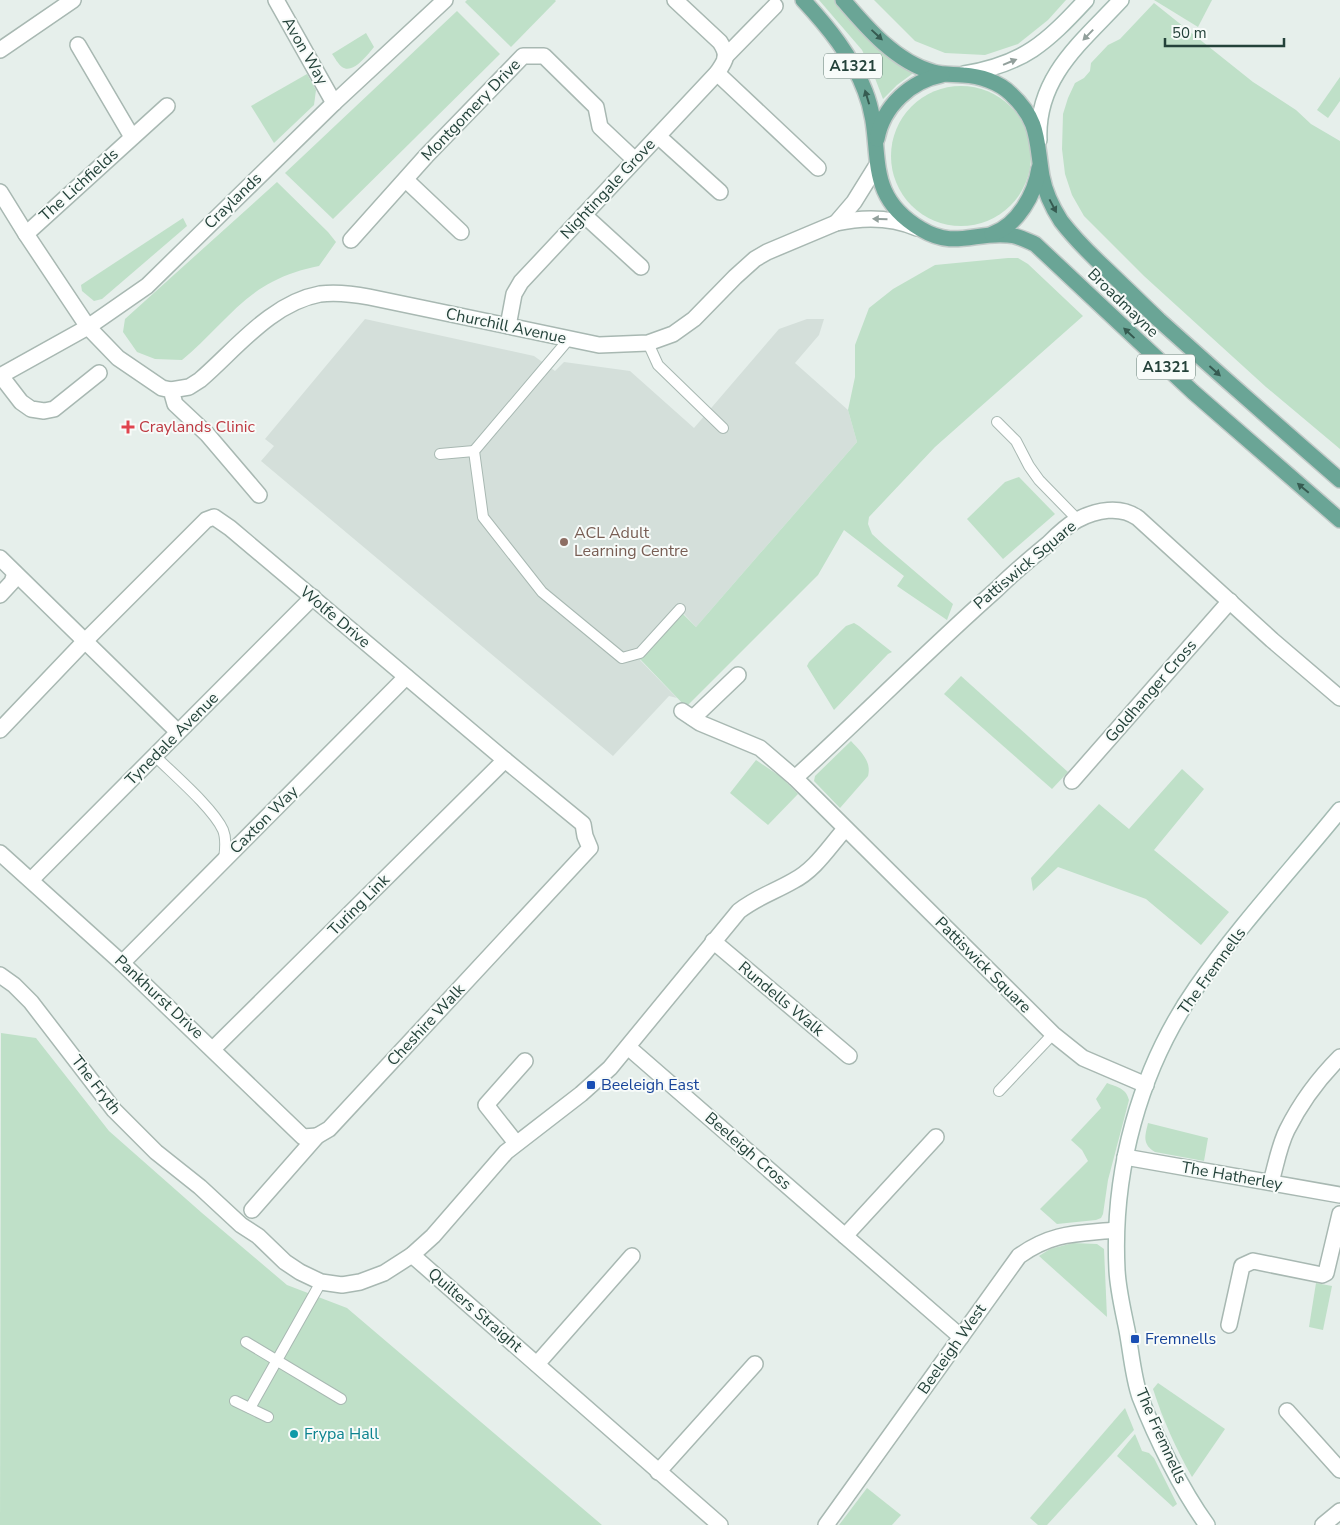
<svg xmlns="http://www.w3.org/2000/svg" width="1340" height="1525" font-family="'Nunito Sans',sans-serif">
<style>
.built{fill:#d4dfda}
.green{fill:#bfe0c8}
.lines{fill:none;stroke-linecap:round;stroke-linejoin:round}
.lane-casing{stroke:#a8b8b2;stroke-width:12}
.street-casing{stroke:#a8b8b2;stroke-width:18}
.secondary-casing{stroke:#a4bbb3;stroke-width:18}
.primary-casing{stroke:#c2cac8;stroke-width:18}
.lane{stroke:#fff;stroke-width:10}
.street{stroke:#fff;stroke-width:15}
.secondary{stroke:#fff;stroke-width:15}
.primary{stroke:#6aa596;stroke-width:15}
.oneway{fill:#365b51}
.oneway2{fill:#92a09c}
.health-dot{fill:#e0444e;stroke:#f7fbf9;stroke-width:2}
.education-dot{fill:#8d6e63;stroke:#f7fbf9;stroke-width:2}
.transit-dot{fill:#1a4fb4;stroke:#f7fbf9;stroke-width:2}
.culture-dot{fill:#0f9aa8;stroke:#f7fbf9;stroke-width:2}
.labels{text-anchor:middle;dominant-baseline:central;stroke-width:4;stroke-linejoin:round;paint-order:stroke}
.shield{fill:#f7fbf9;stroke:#637a73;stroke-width:1}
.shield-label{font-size:15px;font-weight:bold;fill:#24423a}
.street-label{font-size:16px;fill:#24423a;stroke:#f7fbf9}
.health-label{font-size:16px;fill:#be3a42;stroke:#f7fbf9;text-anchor:start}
.education-label{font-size:16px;fill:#785e54;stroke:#f7fbf9;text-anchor:start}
.transit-label{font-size:16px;fill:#164399;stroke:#f7fbf9;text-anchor:start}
.culture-label{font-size:16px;fill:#0d838f;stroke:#f7fbf9;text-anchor:start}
</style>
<rect width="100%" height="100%" fill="#e6efeb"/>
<path class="built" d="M365 319 534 356 555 371 564 362 630 371 694 428 779 329 807 319H824L819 335 795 363 848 410 857 442 696 627 684 614 640 660 677 698 669 696 613 756 261 461 274 446 265 439Z"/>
<g class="green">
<path d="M467 0H555L556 1 511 47 465 2Z"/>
<path d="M819 0H838L893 58 912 72V74L897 85 883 99 873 73 862 50Z"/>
<path d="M874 0H1066L1048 20 1018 44 985 55 945 53 915 41Z"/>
<path d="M1154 0H1212L1198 27Z"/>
<path d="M1154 3 1253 82 1296 110 1311 124 1340 141V449L1266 387 1144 276 1084 216 1072 195 1065 174 1062 149 1063 114 1068 98 1075 83 1084 78 1090 71 1091 63 1108 45 1120 39Z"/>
<path d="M457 11 500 54 333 219 285 173Z"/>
<path d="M366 33 374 47C368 54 353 75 342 67 338 64 335 58 332 54Z"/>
<path d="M307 74 316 90 314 105 274 143 251 106Z"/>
<path d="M1340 77V101L1328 118 1317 110Z"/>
<circle cx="961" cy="156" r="70"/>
<path d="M277 182 328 232 336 242 319 266C303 269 287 274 272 282 238 299 212 336 182 360L155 359 137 352 123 332 125 319Z"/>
<path d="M183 218 187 226 102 299 94 301 82 291 81 285Z"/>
<path d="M1008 258H1018L1028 264 1083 316 935 447 869 517 868 524 872 534 885 546 953 604 947 620 897 586 904 576 844 530 818 575 686 707 640 659 683 614 696 627 857 442 848 410 855 377V345L869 308 893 289 935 265Z"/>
<path d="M1019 477 1055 514 1003 559 967 519 1005 482Z"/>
<path d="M854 623 859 626 892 652 888 654 834 710 807 666 809 662 846 626Z"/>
<path d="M961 676 1068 772 1052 789 944 694Z"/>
<path d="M851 741C860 751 872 761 868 776L840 808 814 781 815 776Z"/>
<path d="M756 760 781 777 798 794 768 825 730 793Z"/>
<path d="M1182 769 1204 789 1154 850 1229 912 1201 945 1146 899 1058 867 1033 891 1031 878 1099 804 1129 829Z"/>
<path d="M1 1033 36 1038 109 1131 202 1213 287 1285 347 1308 602 1525H0Z"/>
<path d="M1107 1083C1117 1087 1126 1088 1129 1100L1108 1180 1103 1214 1101 1218 1096 1220 1057 1224 1040 1209 1088 1161 1082 1150 1071 1140 1101 1108 1096 1099Z"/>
<path d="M1148 1123 1208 1138 1204 1161 1155 1152C1142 1144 1145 1136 1148 1123Z"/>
<path d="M1073 1243 1097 1244 1104 1249 1107 1317 1039 1256 1050 1249Z"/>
<path d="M1316 1283 1332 1286 1323 1330 1309 1327Z"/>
<path d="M1158 1383 1225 1429 1192 1477C1176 1449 1163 1420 1153 1389Z"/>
<path d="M1125 1408 1134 1430 1047 1525H1038L1030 1518Z"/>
<path d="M1135 1434 1142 1451 1149 1453 1154 1458 1177 1504 1173 1507 1117 1456Z"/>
<path d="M867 1488 901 1515 892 1525H839Z"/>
</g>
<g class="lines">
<g class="lane-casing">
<g id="lane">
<path d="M569 339 474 451 483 517 542 592 622 658 640 653 680 609"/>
<path d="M648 343 658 365 723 428"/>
<path d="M997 422 1016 441 1029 466 1039 480 1078 520"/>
<path d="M440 454 474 451"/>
<path d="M155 756C173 774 213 808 223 830 227 840 225 850 224 860"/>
<path d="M999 1091 1053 1034"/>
<path d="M246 1342 341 1399"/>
<path d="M235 1401 268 1417"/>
<path d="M250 1408 321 1282"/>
</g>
</g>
<g class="street-casing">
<g id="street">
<path d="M276 0 334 103"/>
<path d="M78 45 132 137"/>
<path d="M0 50 73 0"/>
<path d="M725 57 775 6"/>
<path d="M717 73 818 168"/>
<path d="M658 136 720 192"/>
<path d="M406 180 461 232"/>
<path d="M0 192 26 234 88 327 118 358 162 388 171 390 175 404 207 434 259 495"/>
<path d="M584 215 641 267"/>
<path d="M836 223 854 202 877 165"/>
<path d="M26 234 167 106"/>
<path d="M351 240 427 155 523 56H544L596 107 600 127 635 160"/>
<path d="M508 326 514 294 521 282 717 73C726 60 729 56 720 42L675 0"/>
<path d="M0 376 88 327 147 286 334 103 445 0"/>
<path d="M1 376 21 402 31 409 44 411 54 409 99 373"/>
<path d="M171 390 189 387 200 380C236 349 271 303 320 294 337 292 353 294 369 297L599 345 648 343 673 334 694 319 735 277 755 259 767 252 836 223C863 217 891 217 917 228"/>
<path d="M0 558 178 732"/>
<path d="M0 595 12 582 15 573"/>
<path d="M682 711 700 723 760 748 795 778 1053 1034 1083 1058 1146 1085"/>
<path d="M693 718 738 675"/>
<path d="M0 730 85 641 206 520 214 517 230 528 505 760 583 824 585 836 590 848 329 1129 317 1136 252 1210"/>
<path d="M795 778C863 716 928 650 997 589 1013 573 1031 558 1048 544 1057 535 1066 526 1077 520 1096 510 1120 505 1138 518L1272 640 1340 698"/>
<path d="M1072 781 1230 601"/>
<path d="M0 853 122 963 303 1137 317 1136"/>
<path d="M31 880 313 597"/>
<path d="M713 941 849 1056"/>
<path d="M122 963 406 677"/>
<path d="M0 975 14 985 31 1002 114 1110 156 1152 200 1187 241 1225 258 1236 285 1262 300 1272 321 1282 342 1285 360 1282 384 1273 412 1255 433 1236 506 1152 581 1094 610 1068 739 911C757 897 774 892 793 881 815 870 829 847 845 829"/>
<path d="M628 1047 961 1337"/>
<path d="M213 1049 505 760"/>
<path d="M516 1143 486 1105 525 1061"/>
<path d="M1125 1157 1340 1195"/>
<path d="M1271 1182C1276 1165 1279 1146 1287 1130 1300 1104 1319 1078 1340 1057"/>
<path d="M845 1236 936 1137"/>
<path d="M412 1255 720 1525"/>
<path d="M1229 1325 1242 1266 1253 1261 1322 1275 1326 1273 1340 1214"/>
<path d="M537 1364 632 1256"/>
<path d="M1287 1411 1340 1470"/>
<path d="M658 1472 755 1364"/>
<path d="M826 1525 1019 1256C1053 1232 1076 1234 1116 1230"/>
<path d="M1323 1525 1340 1511"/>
</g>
</g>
<g class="secondary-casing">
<g id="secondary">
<path d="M964 74C1024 64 1046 43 1086 0"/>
<path d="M1039 140C1036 77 1082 42 1121 0"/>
<path d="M1207 1525C1181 1489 1156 1438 1140 1397 1133 1377 1131 1351 1127 1330 1123 1310 1118 1290 1117 1270 1112 1172 1139 1070 1196 988 1239 926 1292 869 1340 810"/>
</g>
</g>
<g class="primary-casing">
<g id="primary">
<path d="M803 0C828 27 852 56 865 91 887 146 859 192 921 229 954 249 974 232 1007 235 1017 235 1026 240 1035 244L1193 392 1340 520"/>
<path d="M843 0C867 28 896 62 933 72 943 75 953 74 963 75 980 76 999 82 1011 94 1040 121 1036 141 1042 176 1045 192 1052 207 1061 221 1074 238 1089 253 1105 268 1123 285 1141 303 1159 320 1219 374 1279 427 1340 480"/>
<path d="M877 139C883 106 911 81 942 75"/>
<path d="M992 234C1018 225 1035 194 1039 168"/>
</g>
</g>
<use href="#lane" class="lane"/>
<use href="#street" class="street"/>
<use href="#secondary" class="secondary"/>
<use href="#primary" class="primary"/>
</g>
<defs><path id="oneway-solid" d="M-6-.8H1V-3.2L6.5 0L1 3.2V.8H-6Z" transform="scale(1.25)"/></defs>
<g class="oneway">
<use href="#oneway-solid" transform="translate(877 35) rotate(43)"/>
<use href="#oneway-solid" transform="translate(867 97) rotate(-107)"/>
<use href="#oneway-solid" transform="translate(1053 206) rotate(62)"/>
<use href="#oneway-solid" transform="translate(1129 333) rotate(-137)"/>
<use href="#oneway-solid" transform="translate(1215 371) rotate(42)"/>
<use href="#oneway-solid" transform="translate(1303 488) rotate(-140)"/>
</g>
<g class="oneway2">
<use href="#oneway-solid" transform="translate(1088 35) rotate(134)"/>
<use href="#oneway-solid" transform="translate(1010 62) rotate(-22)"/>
<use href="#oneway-solid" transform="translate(880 219) rotate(-178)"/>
</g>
<path class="health-dot" d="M125.5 419.5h5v5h5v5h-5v5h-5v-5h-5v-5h5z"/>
<circle class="education-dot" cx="564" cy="542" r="5"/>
<g class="transit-dot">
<rect x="586" y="1080" width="10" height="10" rx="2.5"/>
<rect x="1130" y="1334" width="10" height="10" rx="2.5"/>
</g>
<circle class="culture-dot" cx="294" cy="1434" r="5"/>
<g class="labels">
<g class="shield">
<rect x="824" y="53.5" width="58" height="25" rx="4"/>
<rect x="1137" y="354.5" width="58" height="25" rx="4"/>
</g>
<g class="shield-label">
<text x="853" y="66">A1321</text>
<text x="1166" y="367">A1321</text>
</g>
<g class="street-label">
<text transform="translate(305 51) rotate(60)">Avon Way</text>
<text transform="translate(471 110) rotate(-46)">Montgomery Drive</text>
<text transform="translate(79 185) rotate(-42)">The Lichfields</text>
<text transform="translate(608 189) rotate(-47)">Nightingale Grove</text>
<text transform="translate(233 201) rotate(-44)">Craylands</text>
<text transform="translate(1123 303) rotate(44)">Broadmayne</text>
<text transform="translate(506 326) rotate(12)">Churchill Avenue</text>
<text transform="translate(1025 565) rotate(-40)">Pattiswick Square</text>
<text transform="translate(335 617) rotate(40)">Wolfe Drive</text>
<text transform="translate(1151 691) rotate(-49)">Goldhanger Cross</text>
<text transform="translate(172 739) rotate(-45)">Tynedale Avenue</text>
<text transform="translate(264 820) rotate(-45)">Caxton Way</text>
<text transform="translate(359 905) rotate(-45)">Turing Link</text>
<text transform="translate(983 965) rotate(45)">Pattiswick Square</text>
<text transform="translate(1212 971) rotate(-54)">The Fremnells</text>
<text transform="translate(159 997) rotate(43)">Pankhurst Drive</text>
<text transform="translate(781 999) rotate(40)">Rundells Walk</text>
<text transform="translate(426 1025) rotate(-47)">Cheshire Walk</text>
<text transform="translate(96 1085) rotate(52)">The Fryth</text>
<text transform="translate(748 1151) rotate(41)">Beeleigh Cross</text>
<text transform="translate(1232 1176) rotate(10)">The Hatherley</text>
<text transform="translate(475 1310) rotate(41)">Quilters Straight</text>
<text transform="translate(952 1349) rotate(-55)">Beeleigh West</text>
<text transform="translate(1161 1436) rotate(66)">The Fremnells</text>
</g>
<g class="health-label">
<text x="139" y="427">Craylands Clinic</text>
</g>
<g class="education-label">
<text x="574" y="533">ACL Adult<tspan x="574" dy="18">Learning Centre</tspan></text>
</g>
<g class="transit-label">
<text x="601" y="1085">Beeleigh East</text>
<text x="1145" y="1339">Fremnells</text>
</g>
<g class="culture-label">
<text x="304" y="1434">Frypa Hall</text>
</g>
</g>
<path d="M1165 38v8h119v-8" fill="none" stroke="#24423a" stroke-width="2.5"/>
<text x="1172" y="38" font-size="15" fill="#24423a" stroke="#f7fbf9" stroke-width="4" paint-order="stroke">50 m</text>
</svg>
